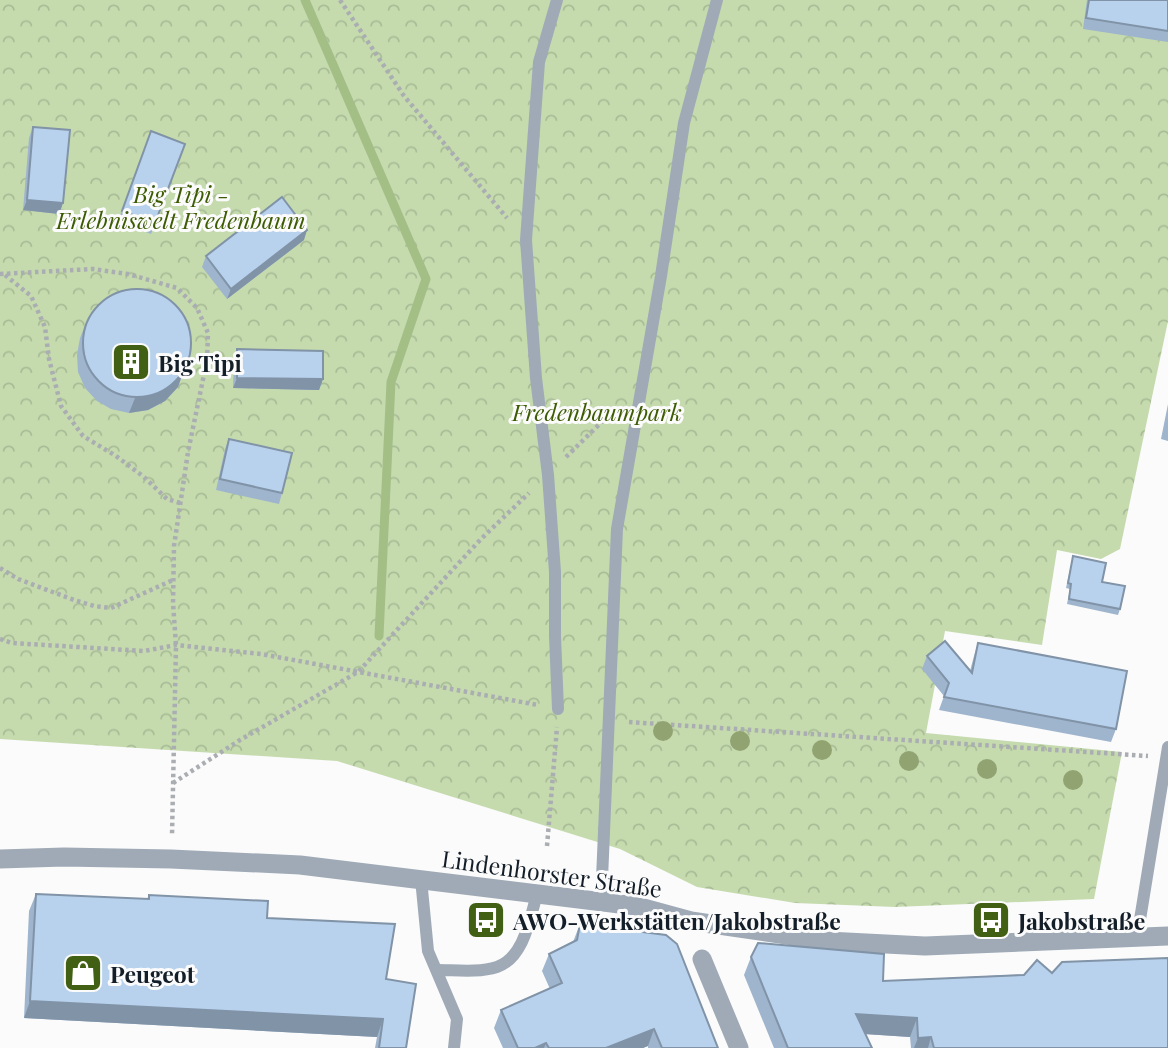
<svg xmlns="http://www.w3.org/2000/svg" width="1168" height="1048" font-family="'Playfair Display',serif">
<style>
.forest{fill:url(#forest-crowns)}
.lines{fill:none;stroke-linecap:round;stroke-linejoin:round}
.stream{stroke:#a4bf86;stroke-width:9}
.path{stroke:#aaadb1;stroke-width:4.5;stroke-dasharray:3.5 3.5;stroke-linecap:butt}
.service{stroke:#9faab6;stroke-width:12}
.minor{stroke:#9faab6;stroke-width:19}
.tertiary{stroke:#9faab6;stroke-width:19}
.tree{fill:#92a372}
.wall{fill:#9eb5cd}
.shaded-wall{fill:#8193a7}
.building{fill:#b8d2ee;stroke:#8193a7;stroke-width:2}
.labels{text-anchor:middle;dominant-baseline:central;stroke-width:6;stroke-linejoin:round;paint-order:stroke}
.park-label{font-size:23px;font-style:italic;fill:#3c5b02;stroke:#fbfbfb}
.poi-label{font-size:23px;font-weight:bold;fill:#141e28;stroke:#fbfbfb;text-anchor:start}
.street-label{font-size:23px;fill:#141e28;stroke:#fbfbfb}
</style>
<defs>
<pattern id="forest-crowns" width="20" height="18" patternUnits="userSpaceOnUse" patternTransform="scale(1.75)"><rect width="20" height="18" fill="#c5dbae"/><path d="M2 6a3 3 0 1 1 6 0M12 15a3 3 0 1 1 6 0" fill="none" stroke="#a8bc96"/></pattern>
</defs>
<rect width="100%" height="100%" fill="#fbfbfb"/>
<path class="forest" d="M0 0H1168V321L1120 549 1101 559 1057 550 1042 645 945 631 926 733 1122 752 1094 899 895 907 795 903 697 887 620 849 337 761 0 739Z"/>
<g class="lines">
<path class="stream" d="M305 0 426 279 391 382 379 636"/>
<g class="path">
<path d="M340 0 404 96 507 218"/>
<path d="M0 274 93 269 128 274 177 288 197 308 208 333 207 360 188 452 174 546 173 603 176 645 172 836"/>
<path d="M5 275 31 296 45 327 49 359 61 406 83 436 116 456 144 477 167 499 180 503"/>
<path d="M566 457 617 407"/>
<path d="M0 568 18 579 74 600 94 606 111 608 173 580"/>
<path d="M0 639 12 643 144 651 176 645 261 654 538 705"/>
<path d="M629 722 1148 756"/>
<path d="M173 783 240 740 358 672 481 539 529 493"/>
<path d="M547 846 557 727"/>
</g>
<g class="service">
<path d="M557 0 539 62 526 240 536 378 548 475 555 572V636L558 709"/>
<path d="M421 879 428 951 457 1019 454 1048"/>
<path d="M601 902 617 529 661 276 684 123 717 0"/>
<path d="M1137 938 1168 747"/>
<path d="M437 970C455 970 478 973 497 967 524 958 530 918 537 894"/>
</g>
<path class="minor" d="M702 959 739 1048"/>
<path class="tertiary" d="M0 859 64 857 171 859 300 865 636 906 691 921 827 941 925 946 1168 936"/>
</g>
<g class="tree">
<circle cx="663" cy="731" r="10"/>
<circle cx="740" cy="741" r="10"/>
<circle cx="822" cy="750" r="10"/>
<circle cx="909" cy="761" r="10"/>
<circle cx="987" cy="769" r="10"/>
<circle cx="1073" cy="780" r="10"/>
</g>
<g class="wall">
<path d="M1087 0H1168V42L1083 29Z"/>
<path d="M33 127 63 203 59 214 23 210 29 138Z"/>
<path d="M151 131 185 144 151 234 118 221Z"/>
<path d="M304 240 227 299 202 267 206 256Z"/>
<path d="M86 323 190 354 178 387 165 401 148 410 129 413 111 409 97 401 85 388 78 372 77 355 80 338Z"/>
<path d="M237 349 323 379 319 390 233 388 234 359Z"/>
<path d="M1168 404V441L1161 439Z"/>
<path d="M229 439 282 493 279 504 216 490 225 449Z"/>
<path d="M1073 556 1102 582 1120 609 1118 615 1067 604 1070 589 1066 588Z"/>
<path d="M978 643 1116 729 1111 742 939 710 944 696 922 669 927 656 970 671 974 656Z"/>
<path d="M36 894 147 899 149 895 267 918 386 979 406 1048H375L377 1037 24 1018 29 911Z"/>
<path d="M580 924 718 1048H648V1046L643 1048H503L494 1028 501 1010 550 989 542 971 549 954 573 942Z"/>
<path d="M751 957 883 981 1052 973 1168 1048H911L910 1037 865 1034 872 1048H774L744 975Z"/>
</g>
<g class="shaded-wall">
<path d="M27 200 63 203 59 214 23 210Z"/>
<path d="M307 230 304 240 227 299 231 289Z"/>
<path d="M183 372 178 387 165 401 148 410 129 413 135 398Z"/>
<path d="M237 378 323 379 319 390 233 388Z"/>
<path d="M30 1001 383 1019 377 1037 24 1018Z"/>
<path d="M856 1014 917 1018 910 1037 849 1033Z"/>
<path d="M654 1029 648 1046 643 1048H606Z"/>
<path d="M931 1037 928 1048H914L918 1038Z"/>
<path d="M546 1043 544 1048H535Z"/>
</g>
<g class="building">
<path d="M1089 0H1168V31L1086 18Z"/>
<path d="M33 127 70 130 63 203 27 200Z"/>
<path d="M151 131 185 144 155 223 122 211Z"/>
<path d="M282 197 307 230 231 289 206 256Z"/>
<circle cx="137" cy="343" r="54"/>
<path d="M237 349 323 351V379L237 378Z"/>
<path d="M229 439 292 453 282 493 220 479Z"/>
<path d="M1073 556 1106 563 1102 582 1125 586 1120 609 1069 599 1071 584 1068 583Z"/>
<path d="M945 641 972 673 978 643 1127 671 1116 729 944 697 949 683 927 656Z"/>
<path d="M36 894 149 899V895L268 901 267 918 395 924 386 979 416 984 406 1048H379L383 1019 30 1001Z"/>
<path d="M580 924 666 935 677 944 718 1048H662L654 1029 606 1048H549L546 1043 535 1048H518L501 1010 562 983 549 954 577 940Z"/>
<path d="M758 943 884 954 883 981 1024 975 1037 960 1052 973 1062 962 1168 958V1048H934L931 1037 918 1038 917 1018 856 1014 872 1048H788L751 957Z"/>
</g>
<defs>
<g id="building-square" transform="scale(2.0125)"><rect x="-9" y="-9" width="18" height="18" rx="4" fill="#426013" stroke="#fbfbfb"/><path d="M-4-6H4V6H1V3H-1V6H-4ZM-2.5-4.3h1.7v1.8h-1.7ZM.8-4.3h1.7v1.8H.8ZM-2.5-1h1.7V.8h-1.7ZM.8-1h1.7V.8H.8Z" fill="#fff"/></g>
<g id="bus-square" transform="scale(2.0125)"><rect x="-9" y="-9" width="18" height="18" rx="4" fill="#426013" stroke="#fbfbfb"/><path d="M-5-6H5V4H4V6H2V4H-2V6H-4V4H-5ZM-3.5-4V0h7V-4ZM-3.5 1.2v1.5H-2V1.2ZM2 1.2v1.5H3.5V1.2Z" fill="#fff"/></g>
<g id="shop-square" transform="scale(2.0125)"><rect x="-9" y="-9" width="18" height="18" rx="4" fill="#426013" stroke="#fbfbfb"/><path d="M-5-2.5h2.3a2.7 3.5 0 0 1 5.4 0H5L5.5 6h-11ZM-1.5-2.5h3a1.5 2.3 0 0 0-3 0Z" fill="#fff"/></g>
</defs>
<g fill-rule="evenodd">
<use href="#building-square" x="131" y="362"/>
<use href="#bus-square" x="486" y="920"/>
<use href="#bus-square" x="991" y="920"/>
<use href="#shop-square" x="83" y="973"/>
</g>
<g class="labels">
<g class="park-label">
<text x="181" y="193">Big Tipi -<tspan x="181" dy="26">Erlebniswelt Fredenbaum</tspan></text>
<text x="597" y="411">Fredenbaumpark</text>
</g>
<g class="poi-label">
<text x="158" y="362">Big Tipi</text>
<text x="513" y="920">AWO-Werkstätten/Jakobstraße</text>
<text x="1018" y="920">Jakobstraße</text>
<text x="110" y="973">Peugeot</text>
</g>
<g class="street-label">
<text transform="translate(552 873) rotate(8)">Lindenhorster Straße</text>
</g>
</g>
</svg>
